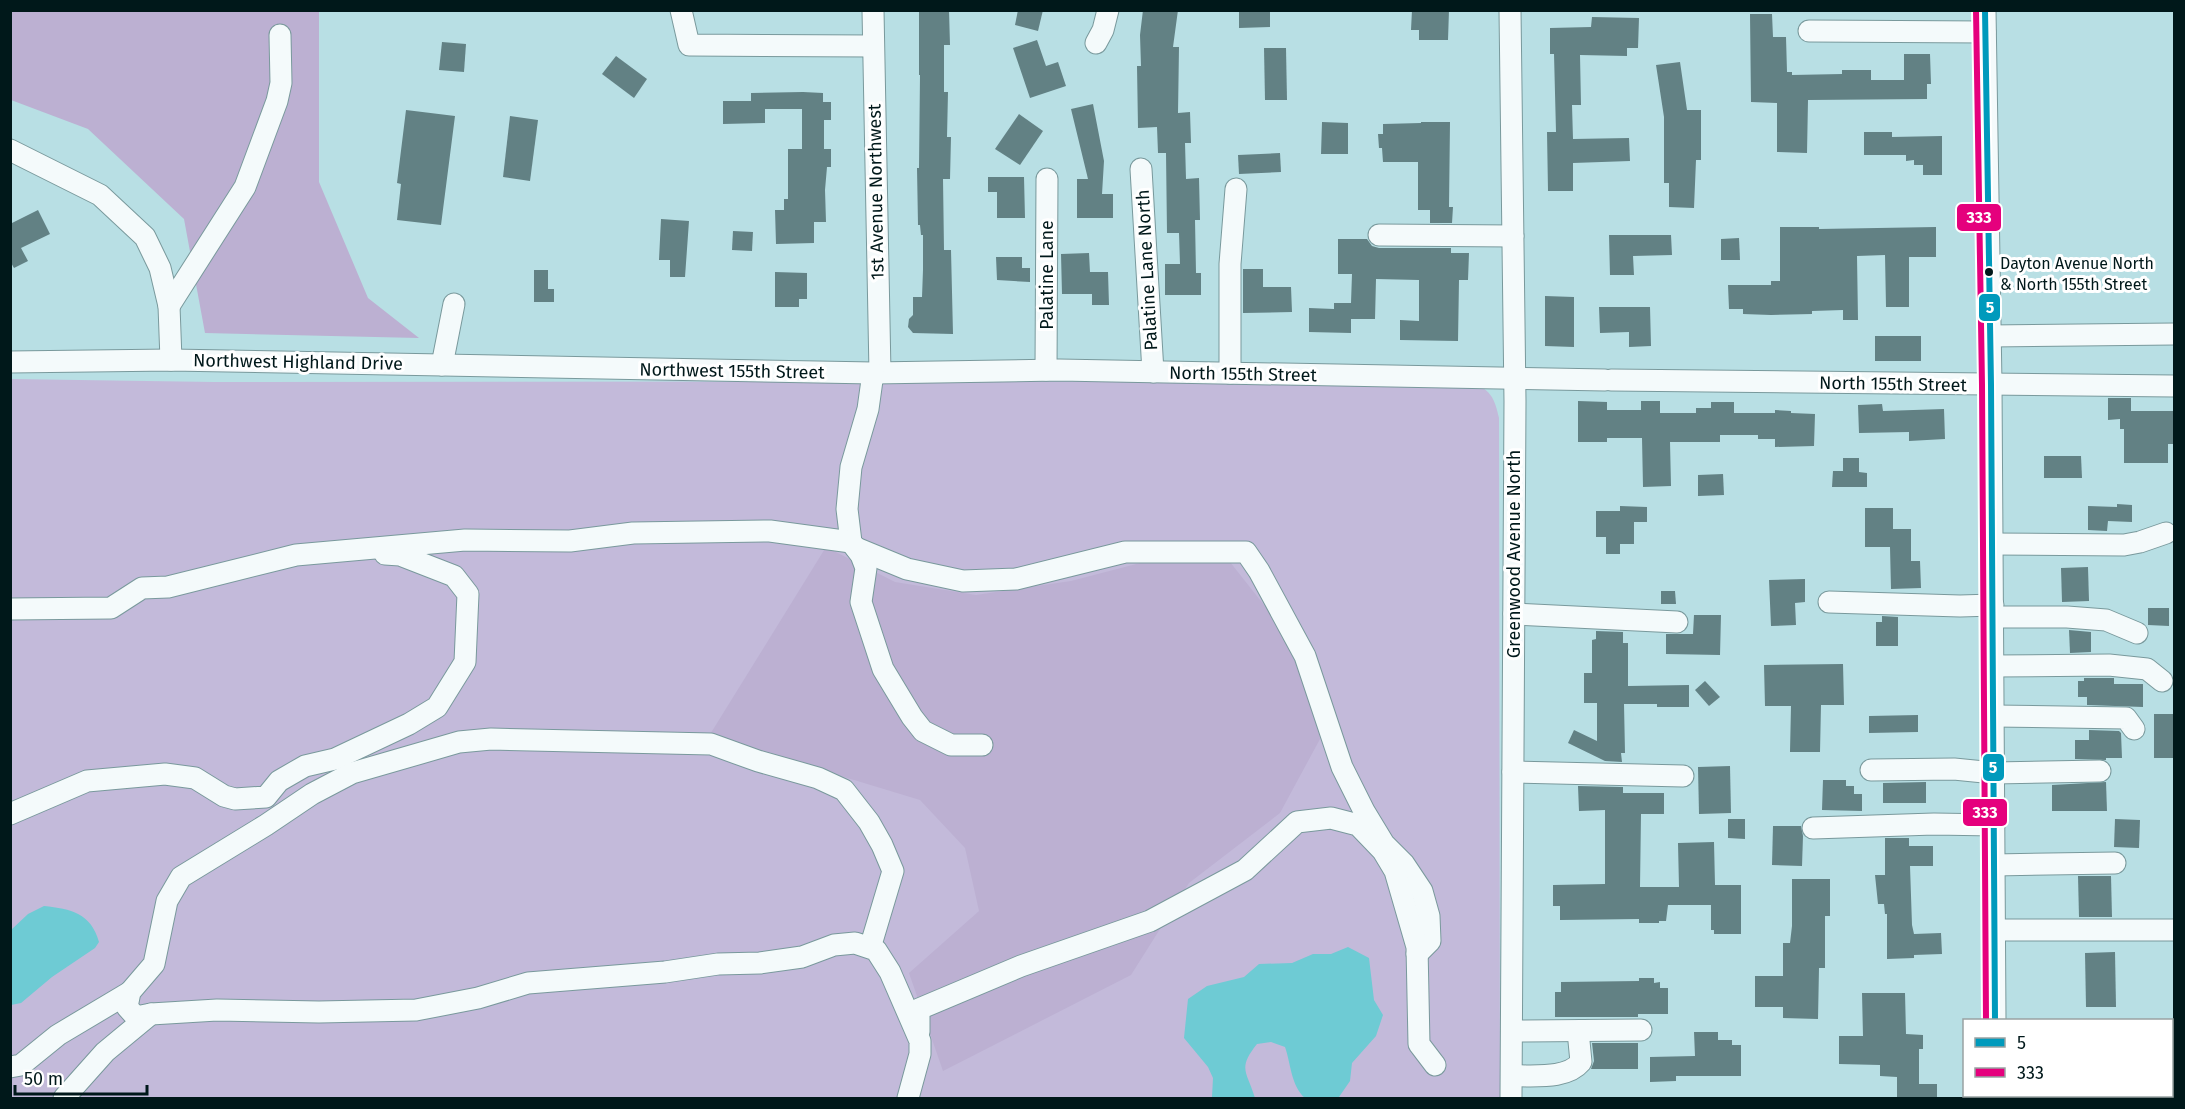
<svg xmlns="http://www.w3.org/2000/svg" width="2185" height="1109" font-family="'Fira Sans',sans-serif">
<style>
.green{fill:#c3bada}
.forest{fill:#bcb0d2}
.water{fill:#6ecbd4}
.building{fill:#628184}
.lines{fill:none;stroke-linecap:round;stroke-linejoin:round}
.minor-casing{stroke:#79999c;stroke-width:23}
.minor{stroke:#f4fafb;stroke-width:21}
.bus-1-casing{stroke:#fff;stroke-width:10}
.bus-2-casing{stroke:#fff;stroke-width:10}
.bus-1{stroke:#009abc;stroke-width:6}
.bus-2{stroke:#e5007d;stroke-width:6}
.bus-dot{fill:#00181a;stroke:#fff;stroke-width:2}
.labels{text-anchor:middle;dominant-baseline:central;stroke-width:6;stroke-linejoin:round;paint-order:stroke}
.bus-label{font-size:16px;fill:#00181a;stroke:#fff;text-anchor:start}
.street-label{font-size:18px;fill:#00181a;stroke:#fff}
.line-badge{stroke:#fff;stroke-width:2}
.badge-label{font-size:16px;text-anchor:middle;font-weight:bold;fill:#fff}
</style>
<rect width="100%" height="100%" fill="#b8dfe4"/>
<path class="green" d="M11 379 214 382 1464 381C1488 387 1494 394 1499 418L1500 1098H11Z"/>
<g class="forest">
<path d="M10 11H319V182L368 298 419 338 205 333 184 219 88 129 11 100Z"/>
<path d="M826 547 895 582 976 595 1071 581 1144 562H1230L1264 605 1305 668 1320 739 1280 813 1189 883 1131 975 943 1071 909 973 979 911 965 848 920 800 709 736Z"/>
</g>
<g class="water">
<path d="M44 906C71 909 91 913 99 942L95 948 52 977 21 1003 11 1005V930L28 914Z"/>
<path d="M1348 947 1369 958 1374 1000 1383 1015 1376 1036 1352 1063 1350 1081 1339 1097 1337 1098H1305C1291 1086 1291 1064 1285 1047L1271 1042 1257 1044C1237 1069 1247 1071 1255 1098H1210L1212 1097 1213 1078 1208 1067 1184 1038 1188 999 1207 986 1244 977 1259 964 1292 963 1313 954H1331Z"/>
</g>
<g class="building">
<path d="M919 10H949L950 45H944V92H948L947 137H951L950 179H943L944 250H951L953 334 913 333 908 327 909 319 913 315V297H922L923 270V235H921L920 225H918L917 168H919L920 75H919Z"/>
<path d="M1018 10H1043L1038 31 1015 25Z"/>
<path d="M1143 10H1178L1173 47H1179L1178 113 1190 112 1191 143H1185L1186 179 1199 178 1200 220H1195L1196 273H1201V295H1165V264H1180L1179 233H1167L1166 153H1158L1157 127 1138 128 1137 66H1141L1140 35Z"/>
<path d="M1239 10H1270V27L1239 28Z"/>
<path d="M1412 10H1449L1448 40H1419V30H1411Z"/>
<path d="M1750 14H1772L1773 37H1786L1787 72H1792V75L1842 74V70H1871V80H1904V54H1930L1931 84H1927V99L1808 100 1807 153 1777 152V103L1751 102Z"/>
<path d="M1592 17 1639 18 1638 48H1627V56L1580 55 1581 105H1572L1573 139 1629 138 1630 161 1573 163V191H1548L1547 132H1556L1554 54H1550V28L1591 27Z"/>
<path d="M1037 40 1046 66 1058 62 1066 86 1030 98 1013 48Z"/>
<path d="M442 42 466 44 464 72 439 70Z"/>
<path d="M1264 48H1286L1287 100H1265Z"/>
<path d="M616 56 647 79 634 98 602 74Z"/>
<path d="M1680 62 1687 110H1701V160H1696L1694 208 1669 207V183H1664V117L1656 65Z"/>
<path d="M803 92 823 93V102H831V120H824V149H831V167H827L825 190 826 222H814V243L776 244 775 210H784V199H788V149H802V109H765V123L723 124V101H751V93Z"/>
<path d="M1093 104 1104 161 1102 194H1113V218H1077V179H1088L1071 109Z"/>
<path d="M406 110 455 116 441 225 397 220 401 184 397 183Z"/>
<path d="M1019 114 1043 131 1020 165 995 149Z"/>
<path d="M510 116 538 120 530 181 503 177Z"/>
<path d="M1322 122 1348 123V154H1321Z"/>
<path d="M1421 122H1450L1449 207H1453L1452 223H1430V210H1418V162H1383L1382 148H1379L1378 134H1383V124L1421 123Z"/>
<path d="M1864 132H1892V137L1942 136V175H1923V165H1914V160L1906 161V155H1864Z"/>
<path d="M1280 153 1281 172 1239 174 1238 155Z"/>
<path d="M988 177H1024L1025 218H997V192H988Z"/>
<path d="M38 210 50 234 21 248 28 261 14 268 10 261V224Z"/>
<path d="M661 219 689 221 685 277H670V260H659Z"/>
<path d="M1780 227H1819V229L1936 227V257H1909V307H1886L1885 255 1857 256 1858 320H1843V310L1812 311V314L1771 315 1743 314V309H1729L1728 285H1771V281H1780Z"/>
<path d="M733 231 753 232 752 251 732 250Z"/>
<path d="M1609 235H1671L1672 255 1633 256 1634 275H1610Z"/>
<path d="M1739 238 1740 260H1721V239Z"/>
<path d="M1338 239H1367L1372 246 1379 248H1451V253H1469L1468 280H1459L1458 341 1400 340V320L1419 321V280L1376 279 1375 319H1351V333L1309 332V308L1334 309V303H1351L1352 274H1338Z"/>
<path d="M1089 253 1090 272H1108L1109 305H1092V294H1062L1061 254Z"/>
<path d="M996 257H1022V268H1030V282L997 280Z"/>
<path d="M1243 269H1263V287H1291L1292 312 1243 313Z"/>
<path d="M534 270H548V289H554V302H534Z"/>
<path d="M775 272 807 273V299H799V307H775Z"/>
<path d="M1545 296 1574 297V347L1545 346Z"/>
<path d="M1599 307H1650L1651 346 1629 347V332L1600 333Z"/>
<rect x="1875" y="336" width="46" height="25"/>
<path d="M2108 398H2131V411H2175V444H2168V463H2124V429H2120V419L2108 420Z"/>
<path d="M1578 401 1607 402V410H1641V401H1660V413H1696V408H1711V402H1734V413H1775V410L1791 411V413L1815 414 1814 446 1775 447V439H1758V435H1720V442H1670L1671 486 1643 487 1642 438H1607V442H1578Z"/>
<path d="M1882 404 1883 411 1944 409 1945 439 1909 441V432L1859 433 1858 405Z"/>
<path d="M2044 456H2081L2082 478H2044Z"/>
<path d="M1843 458H1859V472L1867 473V487H1832L1833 471H1843Z"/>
<path d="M1723 474 1724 495 1698 496V475Z"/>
<path d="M2117 504 2132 505V522L2108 521 2107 531 2088 530V506L2117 507Z"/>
<path d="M1620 506 1647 507V522H1634V544H1620V554H1606V537H1596V511H1620Z"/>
<path d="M1865 508H1893V529H1911V561H1920L1921 588 1891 589 1890 547H1865Z"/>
<path d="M2088 567 2089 601 2062 602 2061 568Z"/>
<path d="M1805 579V602L1795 603 1796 625 1771 626 1769 580Z"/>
<path d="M1661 591H1675L1676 604H1661Z"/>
<path d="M2148 608H2169V626L2148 625Z"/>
<path d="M1694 615H1721L1720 655 1666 654V634H1693Z"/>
<path d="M1882 616 1898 617V646H1876V622H1882Z"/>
<path d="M2069 630 2091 632V652L2070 653Z"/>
<path d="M1596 631 1623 632V643H1628V686L1689 685V707H1657V704H1624L1625 753H1621L1622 762 1605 761 1568 743 1574 730 1597 741V703H1584V673H1592V640L1596 639Z"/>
<path d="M1843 664 1844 705H1821L1820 752H1790L1791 706H1765L1764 665Z"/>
<path d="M2084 678H2114V684H2143V707L2087 705V697H2078V681H2084Z"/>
<path d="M1705 681 1720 697 1709 706 1695 690Z"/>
<path d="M2154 714H2173L2175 758H2154Z"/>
<path d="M1918 715V732L1869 733V716Z"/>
<path d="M2089 730 2119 731 2121 733 2122 758H2106V760L2075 759V740H2089Z"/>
<path d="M1730 766 1731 813 1699 814 1698 767Z"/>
<path d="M1823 780H1846V786H1854V794H1862V811L1822 810Z"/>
<path d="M1926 782V803H1883V783Z"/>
<path d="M2106 782 2107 811H2052V785Z"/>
<path d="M1578 786 1623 787V793H1664V814H1641L1640 887H1679L1678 843 1714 842 1715 885H1741V934H1714V930H1711V905H1668L1666 921H1659V923H1639V919L1560 920V906H1553V885L1605 884V810L1579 811Z"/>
<path d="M1728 819H1745V839L1728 838Z"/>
<path d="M2115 819 2140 820 2139 848 2114 847Z"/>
<path d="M1773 826H1801L1803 836 1802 866 1772 865Z"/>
<path d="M1885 838H1909V846H1933V866H1910L1912 925 1914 934 1941 933 1942 954 1914 955V958L1887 959V914H1885L1884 904H1878L1875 875H1885Z"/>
<path d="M2078 876H2111L2112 917H2079Z"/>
<path d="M1792 879H1830V916H1825V968H1819L1818 1019 1783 1018V1007H1755V976H1783V943H1790L1792 926Z"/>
<path d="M2115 952 2116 1007H2086L2085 953Z"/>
<path d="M1639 978H1654V983L1660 982V988H1668V1014H1638V1017H1555V992H1561V982L1639 981Z"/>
<path d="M1862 993H1905L1906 1034 1923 1035V1049H1919V1084H1937V1098H1897V1077L1880 1076V1065L1839 1064V1036H1863Z"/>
<path d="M1694 1032H1718V1040H1732V1045H1741V1076H1676V1081L1650 1082V1057L1695 1056Z"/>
<path d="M1592 1043H1638V1069H1591L1594 1061Z"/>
</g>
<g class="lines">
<g class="minor-casing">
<g id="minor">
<path d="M681 10 689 45 873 46"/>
<path d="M873 10 880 373"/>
<path d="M1510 10 1515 401 1511 1098"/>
<path d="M1985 10 1991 385 1995 1020"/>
<path d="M1809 31 1985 32"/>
<path d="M1096 43 1103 30 1108 10"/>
<path d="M10 150 100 195 145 237 160 268 169 306 171 360"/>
<path d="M1141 169 1153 372"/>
<path d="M1379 235 1513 236"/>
<path d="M169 306 245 187 277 101 281 83 280 35"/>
<path d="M1990 336 2174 334"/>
<path d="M10 362 171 360 873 373 1059 370 1605 380"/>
<path d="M442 365 454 304"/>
<path d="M1046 370 1047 179"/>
<path d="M873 373 868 409 851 467 847 509 851 542 861 555 866 568 861 602 883 669 912 717 923 731 951 745H982"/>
<path d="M1230 373V264L1236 189"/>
<path d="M1611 380 2174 386"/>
<path d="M1992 544 2124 545 2140 542 2166 533"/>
<path d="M856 548 907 569 963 581 1016 579 1125 552H1246L1259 571 1305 656 1342 767 1364 811 1384 844 1404 864 1422 891 1429 916 1430 941 1417 954"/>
<path d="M1829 602 1960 606 1993 605"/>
<path d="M10 609 111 608 142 588 168 587 296 555 465 540 570 541 633 533 770 531 851 542"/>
<path d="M1514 614 1677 622"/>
<path d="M1993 617H2067L2106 620 2137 633"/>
<path d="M1993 666 2109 665 2147 669 2162 681"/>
<path d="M1994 716 2126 718 2134 729"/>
<path d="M1871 770 1954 769 1994 773 2100 771"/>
<path d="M1513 772 1683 776"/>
<path d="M10 814 87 781 165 774 195 778 224 796 235 799 266 797 279 781 305 766 335 759 409 724 437 707 465 662 468 594 454 576 400 555 385 554"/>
<path d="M1813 828 1934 824 1994 825"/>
<path d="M1994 865 2115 863"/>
<path d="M1995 930H2174"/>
<path d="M870 948 893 871 882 845 869 822 844 790 818 778 758 761 711 744 491 739 459 742 352 773 312 794 266 825 181 877 167 901 154 964 130 992 127 1007 136 1017 151 1014 217 1010 319 1012 416 1010 478 998 528 983 665 972 718 964 760 963 802 957 834 945 855 943 876 950 890 972 920 1041V1054L908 1098"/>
<path d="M1512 1031 1641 1030"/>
<path d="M919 1032V1009L1021 966 1150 921 1245 870 1297 822 1331 818 1358 825 1383 851 1395 871 1417 947 1419 1044 1435 1065"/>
<path d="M10 1067 21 1065 58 1035 130 992"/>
<path d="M1512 1076C1533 1075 1566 1080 1581 1062L1578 1031"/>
<path d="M1996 1096V1098"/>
<path d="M64 1098 105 1052 151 1014"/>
</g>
</g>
<use href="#minor" class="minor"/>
<g class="bus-1-casing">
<path id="bus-1" d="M1985 10 1991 385 1995 1020"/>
</g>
<g class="bus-2-casing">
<path id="bus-2" d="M1976 10 1982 385 1986 1020"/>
</g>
<use href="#bus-1" class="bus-1"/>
<use href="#bus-2" class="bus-2"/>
</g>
<circle class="bus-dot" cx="1989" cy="272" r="5"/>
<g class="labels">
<g class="bus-label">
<text x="2000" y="263">Dayton Avenue North<tspan x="2000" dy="21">&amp; North 155th Street</tspan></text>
</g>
<g class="street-label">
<text transform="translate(876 192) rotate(-91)">1st Avenue Northwest</text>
<text transform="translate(1147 270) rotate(-93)">Palatine Lane North</text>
<text transform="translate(1047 275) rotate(-90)">Palatine Lane</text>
<text transform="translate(298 362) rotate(1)">Northwest Highland Drive</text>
<text transform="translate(732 371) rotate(1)">Northwest 155th Street</text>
<text transform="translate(1243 374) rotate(1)">North 155th Street</text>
<text transform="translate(1893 384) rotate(1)">North 155th Street</text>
<text transform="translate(1514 554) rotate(-90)">Greenwood Avenue North</text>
</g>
</g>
<g class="line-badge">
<rect x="1956" y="203" width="46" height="29" rx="6" fill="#e5007d"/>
<rect x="1978" y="293" width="23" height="29" rx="6" fill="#009abc"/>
<rect x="1982" y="753" width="23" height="29" rx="6" fill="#009abc"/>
<rect x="1962" y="798" width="46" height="29" rx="6" fill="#e5007d"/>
</g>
<g class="badge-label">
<text x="1979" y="223">333</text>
<text x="1990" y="313">5</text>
<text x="1993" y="773">5</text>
<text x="1985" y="818">333</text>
</g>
<rect width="2185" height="1109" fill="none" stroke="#00181a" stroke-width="24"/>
<rect x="1963" y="1019" width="210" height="78" fill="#ffffff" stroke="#99a3a3" stroke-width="1.5"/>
<rect x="1975" y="1038" width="30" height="9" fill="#009abc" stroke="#99a3a3" stroke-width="1.5"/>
<text x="2017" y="1049" font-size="18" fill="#00181a">5</text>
<rect x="1975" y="1068" width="30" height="9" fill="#e5007d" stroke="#99a3a3" stroke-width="1.5"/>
<text x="2017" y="1079" font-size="18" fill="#00181a">333</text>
<path d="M15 1085v9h132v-9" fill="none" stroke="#00181a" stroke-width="3"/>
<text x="24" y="1085" font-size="18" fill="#00181a" stroke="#ffffff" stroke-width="4.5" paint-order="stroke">50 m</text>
</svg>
